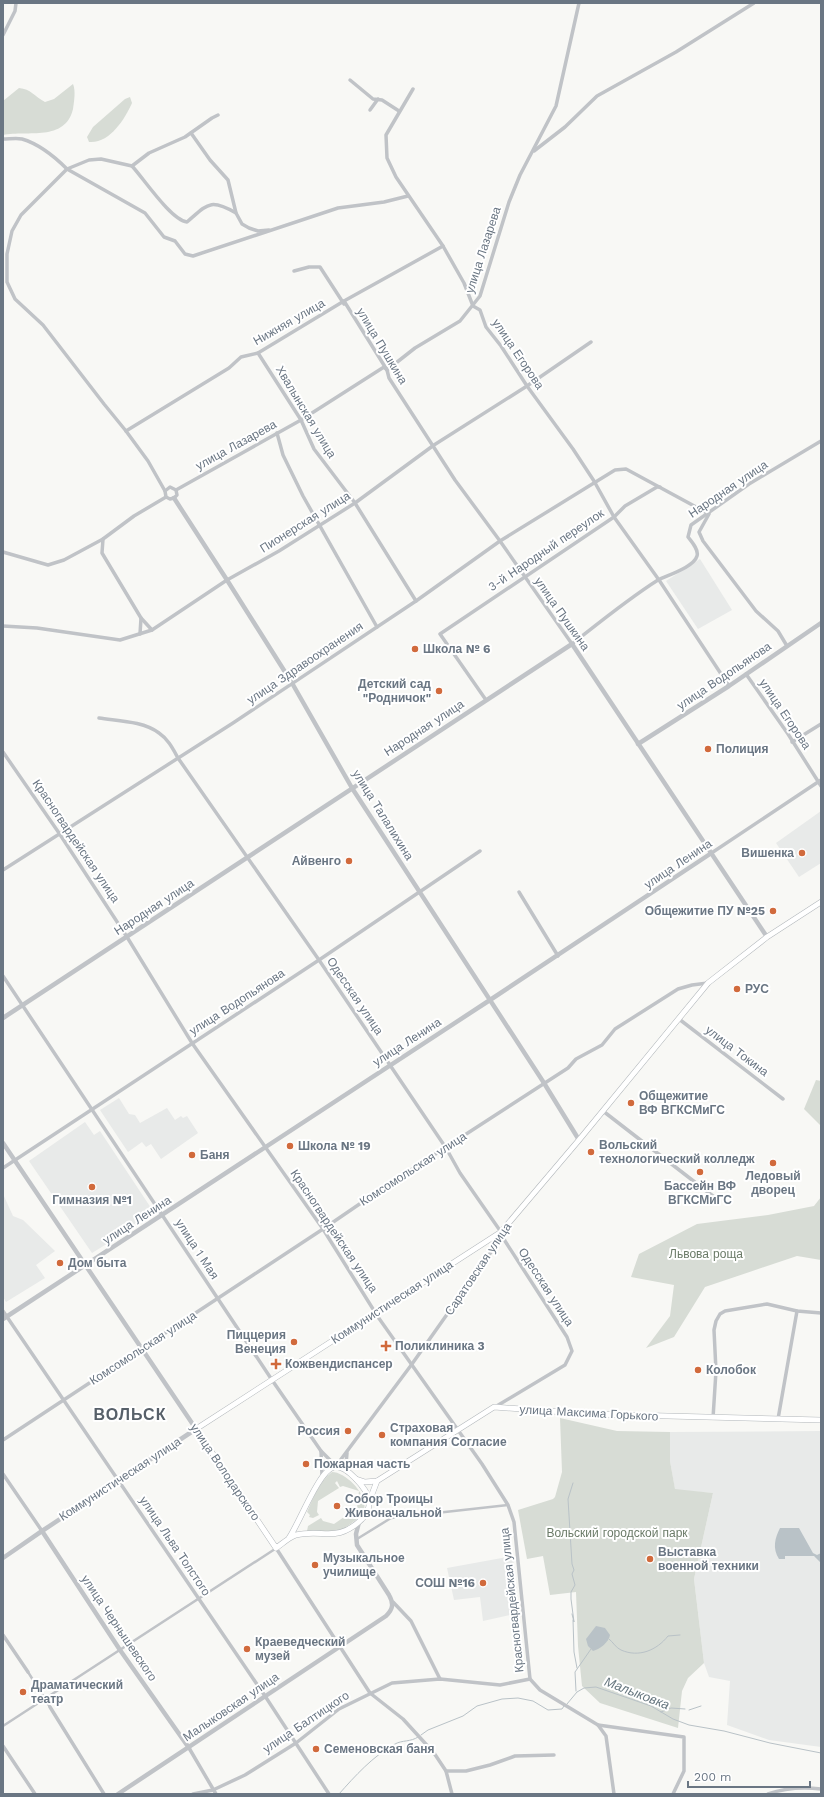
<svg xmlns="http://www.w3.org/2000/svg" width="824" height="1797" font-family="'Work Sans',sans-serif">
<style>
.built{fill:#e8eae9}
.green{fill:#d7dcd5}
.water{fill:#b9c2c7}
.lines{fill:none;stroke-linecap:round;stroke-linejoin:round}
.stream{stroke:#b9c2c7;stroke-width:1}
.secondary-casing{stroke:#b2b7bb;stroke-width:6}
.pedestrian{stroke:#c0c3c7;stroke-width:2.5}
.minor{stroke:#c0c3c7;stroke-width:3.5}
.tertiary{stroke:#c0c3c7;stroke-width:4.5}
.secondary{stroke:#fff;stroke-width:5}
.poi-dot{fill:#d16a3c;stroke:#fff;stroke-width:1.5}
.labels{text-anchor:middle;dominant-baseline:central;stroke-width:4;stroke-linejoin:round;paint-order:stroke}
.street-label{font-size:12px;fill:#6a7683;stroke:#fff}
.poi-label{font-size:12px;font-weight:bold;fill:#6a7683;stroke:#fff;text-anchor:start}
.park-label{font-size:12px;fill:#6b7b68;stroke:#fff}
.water-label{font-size:13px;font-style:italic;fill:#66767f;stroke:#fff}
.district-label{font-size:16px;font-weight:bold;letter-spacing:1px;fill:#576069;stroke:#fff}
</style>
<rect width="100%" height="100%" fill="#f8f8f5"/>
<g class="built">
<path d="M700 559 732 610 698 629 666 581Z"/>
<path d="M821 811V863L799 877 776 843Z"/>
<path d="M119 1098 129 1114 135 1115 140 1123 167 1108 175 1120 181 1116 183 1118 187 1116 198 1133 161 1159 151 1144 146 1147 142 1142 128 1152 100 1110Z"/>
<path d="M85 1122 94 1135 100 1131 155 1214 92 1253 29 1161Z"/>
<path d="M3 1194 13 1216 23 1220 55 1251 36 1265 45 1278 6 1302 3 1297Z"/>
<path d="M821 1431V1747L769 1740 727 1725 730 1681 709 1677 704 1663 694 1579 713 1493 675 1490 670 1461V1432Z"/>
<path d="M513 1556 519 1613 483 1621 480 1597 454 1600 447 1568Z"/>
</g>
<g class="green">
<path d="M73 84C76 91 74 102 73 109 65 142 28 130 3 135V101L19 88C31 89 34 96 45 102L54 99Z"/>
<path d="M130 97 132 103C125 119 109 144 89 142L87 137 93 127 125 99Z"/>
<path d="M816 1080 821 1081V1126L804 1109Z"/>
<path d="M821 1197V1260L797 1256 705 1287 674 1337 646 1348 670 1316 674 1285 631 1277 639 1254 697 1224 768 1215 814 1206Z"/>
<path d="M560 1418 617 1431 670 1432V1461L675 1489 713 1493 694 1579 704 1663 688 1678 682 1691 678 1728 600 1703 582 1686 578 1646 576 1592 550 1595 543 1556 527 1559 518 1510 553 1499 555 1497 562 1472Z"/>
<path d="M332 1472C346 1472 368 1495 364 1509 362 1517 348 1526 341 1530 332 1534 317 1531 307 1531L308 1526 321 1518 323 1521 334 1524 357 1508 359 1491 343 1486 340 1487 337 1481 335 1483 339 1488 318 1501 317 1512 319 1515 313 1518 309 1517 310 1515 307 1512C313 1498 320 1481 332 1472Z"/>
</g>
<g class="water">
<path d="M780 1528H799L813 1553 817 1555 821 1553V1563L814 1556H785V1559H779C772 1548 775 1538 780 1528Z"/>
<path d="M596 1626 605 1628 610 1635C609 1642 600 1649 593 1651L588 1646 586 1639Z"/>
</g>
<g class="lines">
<g class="stream">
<path d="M572 1614 574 1622 571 1599V1592L575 1585 572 1574 574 1570 572 1564 568 1499 573 1483"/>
<path d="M573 1620 574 1652 577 1668"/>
<path d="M609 1639C613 1642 616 1648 621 1650 639 1658 657 1650 668 1636L680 1635"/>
<path d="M576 1691 575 1672 591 1649"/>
<path d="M567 1704 577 1692 584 1688 596 1687 651 1706 673 1719 689 1725 724 1731 770 1743 821 1753"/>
<path d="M689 1710 701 1706"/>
<path d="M661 1712 671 1708 685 1709"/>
<path d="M421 1735 428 1730 463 1716 477 1706 502 1699 518 1698 533 1701 548 1710 562 1709 564 1706"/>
<path d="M339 1794C355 1776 373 1756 395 1744 402 1740 411 1742 418 1737"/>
</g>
<g class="secondary-casing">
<g id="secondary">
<path d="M356 1479 365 1482 377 1481 494 1407 591 1414 821 1420"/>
<path d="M369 1502 377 1481"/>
<path d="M289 1538C299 1524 319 1470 334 1467 346 1464 367 1489 369 1500 370 1507 367 1515 362 1519 336 1544 323 1528 296 1535 288 1538 282 1544 276 1548L196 1429 501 1232 579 1140 708 983 767 937 821 902"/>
</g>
</g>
<g class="pedestrian">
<path d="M357 1539 391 1518 508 1505"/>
<path d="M28 1672 50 1707"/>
<path d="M3 1726 275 1549"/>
</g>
<g class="minor">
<path d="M3 35 15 11 16 3"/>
<path d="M350 80 373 99 382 100 399 111"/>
<path d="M413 89 386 135 387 158 396 177 443 246 464 283 473 306 480 310 486 327 501 346 527 386 573 449 594 481 614 517 659 580 729 686"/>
<path d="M370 110 378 99"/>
<path d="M191 133 210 160 228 180 236 213 242 224 249 228 258 231 269 230"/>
<path d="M3 139C9 139 17 138 22 139 39 144 55 157 67 169L145 213 164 237 175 241 185 254 193 256 338 208 384 202 408 196"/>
<path d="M534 151 565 127 597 96 676 52 754 3"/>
<path d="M132 166C144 179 171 220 187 222 208 204 210 198 236 213"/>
<path d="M294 271 309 267H320L344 304"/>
<path d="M344 301 387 370 389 378 455 480 500 541 572 644C600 622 628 599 658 580 668 575 694 567 697 556 699 550 692 542 688 537L691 525 749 484 821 441"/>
<path d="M258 353 301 420 314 449 355 503 416 601"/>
<path d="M126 431 229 368 241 357 258 353 344 301 443 246"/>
<path d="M277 433 283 455 303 496 377 627"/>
<path d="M170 487 176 490 177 495 174 498 170 499 166 497 165 491Z"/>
<path d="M176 490 301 420 384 367 387 370 415 348 460 321 480 296 509 202 520 175 556 106 579 3"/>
<path d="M165 491 148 461 126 431 104 404 43 325 15 299 7 282V254L12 231 21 215 67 169 89 160 101 159 132 166 149 153 185 137 212 118 218 115"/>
<path d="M103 539 102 553 141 618 152 630"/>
<path d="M3 552 48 565 64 560 103 539 134 516 166 497"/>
<path d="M3 626 37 628 120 640 152 630 227 580 279 551 355 503 434 445 527 386 591 342"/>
<path d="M140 634 141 618"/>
<path d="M746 674 788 734 821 786"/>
<path d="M486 700 440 634 614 517 625 506 657 487H660"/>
<path d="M99 718C118 721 143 721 159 733 168 739 173 749 178 758L319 960 446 1148 460 1173 501 1232 505 1241 567 1337 572 1351 565 1365 495 1407"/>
<path d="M792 742 821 724"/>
<path d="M3 752 59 833 127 937 192 1043 323 1229 378 1317 482 1464 508 1505 514 1522 530 1679 540 1690 598 1725 606 1736 614 1794"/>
<path d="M710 854 821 780"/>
<path d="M3 870 233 723 416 601 500 541 615 470 626 469 709 514 699 532 703 541 756 611 778 631 787 646"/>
<path d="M519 892 558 956"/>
<path d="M3 976 272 1380 321 1451 336 1466 412 1364 496 1245 500 1233"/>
<path d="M679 1019 783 1099"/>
<path d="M603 1111 718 1200"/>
<path d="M3 1168 319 960 480 851"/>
<path d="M3 1311 265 1696 329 1794"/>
<path d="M713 1418 716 1371 714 1330 716 1321 720 1314 725 1311 767 1304 797 1311 821 1313"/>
<path d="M778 1419 797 1311"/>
<path d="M3 1440 323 1229 383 1188 568 1068 576 1059 602 1045 615 1029 678 989 692 985 708 983"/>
<path d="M321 1451 322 1475"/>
<path d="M347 1453 346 1464 347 1470"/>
<path d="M3 1474 42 1531"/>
<path d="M276 1548 370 1693 403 1719 434 1753 446 1771 452 1794"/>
<path d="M393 1602 411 1621 440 1679"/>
<path d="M3 1635 28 1672"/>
<path d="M50 1707 104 1794"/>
<path d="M598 1725 684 1737V1771L673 1794"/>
<path d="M3 1746 35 1794"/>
<path d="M189 1748 216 1794"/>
<path d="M446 1771H466L490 1765 515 1756 554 1755"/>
<path d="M193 1794 213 1790 245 1775 296 1743 339 1709 392 1683 440 1679 500 1685 530 1679"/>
<path d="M768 1794C785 1788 803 1787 821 1789"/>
</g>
<g class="tertiary">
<path d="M174 498 227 580 292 683 352 788 544 1083 579 1140"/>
<path d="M638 744 729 686 821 623"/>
<path d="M3 1018 572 644 767 937"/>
<path d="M3 1143 196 1429 42 1531 3 1558"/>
<path d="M3 1319 490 1000 710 854"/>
<path d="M42 1531 120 1650 189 1748"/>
<path d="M118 1794 386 1616C393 1609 394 1604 389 1595L357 1545 356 1534 359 1522"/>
</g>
<use href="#secondary" class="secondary"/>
</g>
<g class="poi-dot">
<circle cx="415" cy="649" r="4"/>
<circle cx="439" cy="691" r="4"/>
<circle cx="708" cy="749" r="4"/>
<circle cx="802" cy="853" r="4"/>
<circle cx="349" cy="861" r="4"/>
<circle cx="773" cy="911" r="4"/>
<circle cx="737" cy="989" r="4"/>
<circle cx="631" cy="1103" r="4"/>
<circle cx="290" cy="1146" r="4"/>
<circle cx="591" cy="1152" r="4"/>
<circle cx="192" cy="1155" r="4"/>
<circle cx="773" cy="1163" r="4"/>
<circle cx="700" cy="1172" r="4"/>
<circle cx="92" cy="1187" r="4"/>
<circle cx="60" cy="1263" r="4"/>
<circle cx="294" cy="1342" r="4"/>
<path d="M384 1340h4v4h4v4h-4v4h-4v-4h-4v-4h4z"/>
<path d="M274 1358h4v4h4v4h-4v4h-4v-4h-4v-4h4z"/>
<circle cx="698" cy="1370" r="4"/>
<circle cx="348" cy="1431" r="4"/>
<circle cx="382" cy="1435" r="4"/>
<circle cx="306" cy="1464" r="4"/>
<circle cx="337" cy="1506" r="4"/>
<circle cx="650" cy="1559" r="4"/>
<circle cx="315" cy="1565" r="4"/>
<circle cx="483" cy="1583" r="4"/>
<circle cx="247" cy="1649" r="4"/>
<circle cx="23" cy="1692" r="4"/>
<circle cx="316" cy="1749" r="4"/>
</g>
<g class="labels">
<g class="street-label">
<text transform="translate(483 250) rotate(-72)">улица Лазарева</text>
<text transform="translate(289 322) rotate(-30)">Нижняя улица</text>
<text transform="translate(382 346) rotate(59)">улица Пушкина</text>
<text transform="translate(518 354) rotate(56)">улица Егорова</text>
<text transform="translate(306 412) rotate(59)">Хвалынская улица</text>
<text transform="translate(236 445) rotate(-29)">улица Лазарева</text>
<text transform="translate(728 489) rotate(-34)">Народная улица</text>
<text transform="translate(305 522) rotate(-32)">Пионерская улица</text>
<text transform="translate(546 550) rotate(-34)">3-й Народный переулок</text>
<text transform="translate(562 614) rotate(55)">улица Пушкина</text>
<text transform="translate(305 663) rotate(-34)">улица Здравоохранения</text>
<text transform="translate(724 676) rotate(-34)">улица Водопьянова</text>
<text transform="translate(785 714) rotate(56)">улица Егорова</text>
<text transform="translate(424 728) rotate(-33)">Народная улица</text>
<text transform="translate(383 815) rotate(58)">улица Талалихина</text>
<text transform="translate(76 841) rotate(56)">Красногвардейская улица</text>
<text transform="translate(678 864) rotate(-34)">улица Ленина</text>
<text transform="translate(154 907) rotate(-33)">Народная улица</text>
<text transform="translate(355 996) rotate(56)">Одесская улица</text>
<text transform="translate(237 1002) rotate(-33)">улица Водопьянова</text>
<text transform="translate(407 1042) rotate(-33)">улица Ленина</text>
<text transform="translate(737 1051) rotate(37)">улица Токина</text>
<text transform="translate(413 1169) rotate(-33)">Комсомольская улица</text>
<text transform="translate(137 1220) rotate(-33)">улица Ленина</text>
<text transform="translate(334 1231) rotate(56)">Красногвардейская улица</text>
<text transform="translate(197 1249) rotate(57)">улица 1 Мая</text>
<text transform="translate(478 1269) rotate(-56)">Саратовская улица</text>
<text transform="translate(546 1287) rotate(57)">Одесская улица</text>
<text transform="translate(392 1302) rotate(-33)">Коммунистическая улица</text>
<text transform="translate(143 1348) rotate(-33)">Комсомольская улица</text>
<text transform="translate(589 1413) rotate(3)">улица Максима Горького</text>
<text transform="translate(225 1472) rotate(56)">улица Володарского</text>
<text transform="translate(120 1479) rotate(-33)">Коммунистическая улица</text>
<text transform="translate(175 1546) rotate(56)">улица Льва Толстого</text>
<text transform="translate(512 1600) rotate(-96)">Красногвардейская улица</text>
<text transform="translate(119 1628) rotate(56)">улица Чернышевского</text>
<text transform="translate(231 1707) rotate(-34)">Малыковская улица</text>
<text transform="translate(306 1722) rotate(-34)">улица Балтицкого</text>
</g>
<g class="poi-label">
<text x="423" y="649">Школа № 6</text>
<text x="431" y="684" text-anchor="end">Детский сад<tspan x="431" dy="14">"Родничок"</tspan></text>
<text x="716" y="749">Полиция</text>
<text x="794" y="853" text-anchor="end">Вишенка</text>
<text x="341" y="861" text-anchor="end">Айвенго</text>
<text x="765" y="911" text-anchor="end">Общежитие ПУ №25</text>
<text x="745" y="989">РУС</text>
<text x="639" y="1096">Общежитие<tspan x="639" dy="14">ВФ ВГКСМиГС</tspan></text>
<text x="599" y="1145">Вольский<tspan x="599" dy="14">технологический колледж</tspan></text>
<text x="298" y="1146">Школа № 19</text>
<text x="200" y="1155">Баня</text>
<text x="773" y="1176" text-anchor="middle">Ледовый<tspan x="773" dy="14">дворец</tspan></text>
<text x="700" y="1186" text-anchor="middle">Бассейн ВФ<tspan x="700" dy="14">ВГКСМиГС</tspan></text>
<text x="92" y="1200" text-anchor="middle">Гимназия №1</text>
<text x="68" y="1263">Дом быта</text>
<text x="286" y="1335" text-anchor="end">Пиццерия<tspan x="286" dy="14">Венеция</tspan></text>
<text x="395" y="1346">Поликлиника 3</text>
<text x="285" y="1364">Кожвендиспансер</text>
<text x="706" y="1370">Колобок</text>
<text x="390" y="1428">Страховая<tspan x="390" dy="14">компания Согласие</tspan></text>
<text x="340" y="1431" text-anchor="end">Россия</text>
<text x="314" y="1464">Пожарная часть</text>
<text x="345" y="1499">Собор Троицы<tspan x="345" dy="14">Живоначальной</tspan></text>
<text x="658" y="1552">Выставка<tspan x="658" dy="14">военной техники</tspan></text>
<text x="323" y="1558">Музыкальное<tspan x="323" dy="14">училище</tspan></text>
<text x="475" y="1583" text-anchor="end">СОШ №16</text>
<text x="255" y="1642">Краеведческий<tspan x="255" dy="14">музей</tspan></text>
<text x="31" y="1685">Драматический<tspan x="31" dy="14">театр</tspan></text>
<text x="324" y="1749">Семеновская баня</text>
</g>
<g class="park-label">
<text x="706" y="1254">Львова роща</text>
<text x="617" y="1533">Вольский городской парк</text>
</g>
<g class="water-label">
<text transform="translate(637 1693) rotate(21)">Малыковка</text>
</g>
<g class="district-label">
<text x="130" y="1414">ВОЛЬСК</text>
</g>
</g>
<rect width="824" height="1797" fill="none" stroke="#6a7683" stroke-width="8"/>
<path d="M688 1781v6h122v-6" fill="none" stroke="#6a7683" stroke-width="2"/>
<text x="694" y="1781" font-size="12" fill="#6a7683" stroke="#ffffff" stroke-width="3" paint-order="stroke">200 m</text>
</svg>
